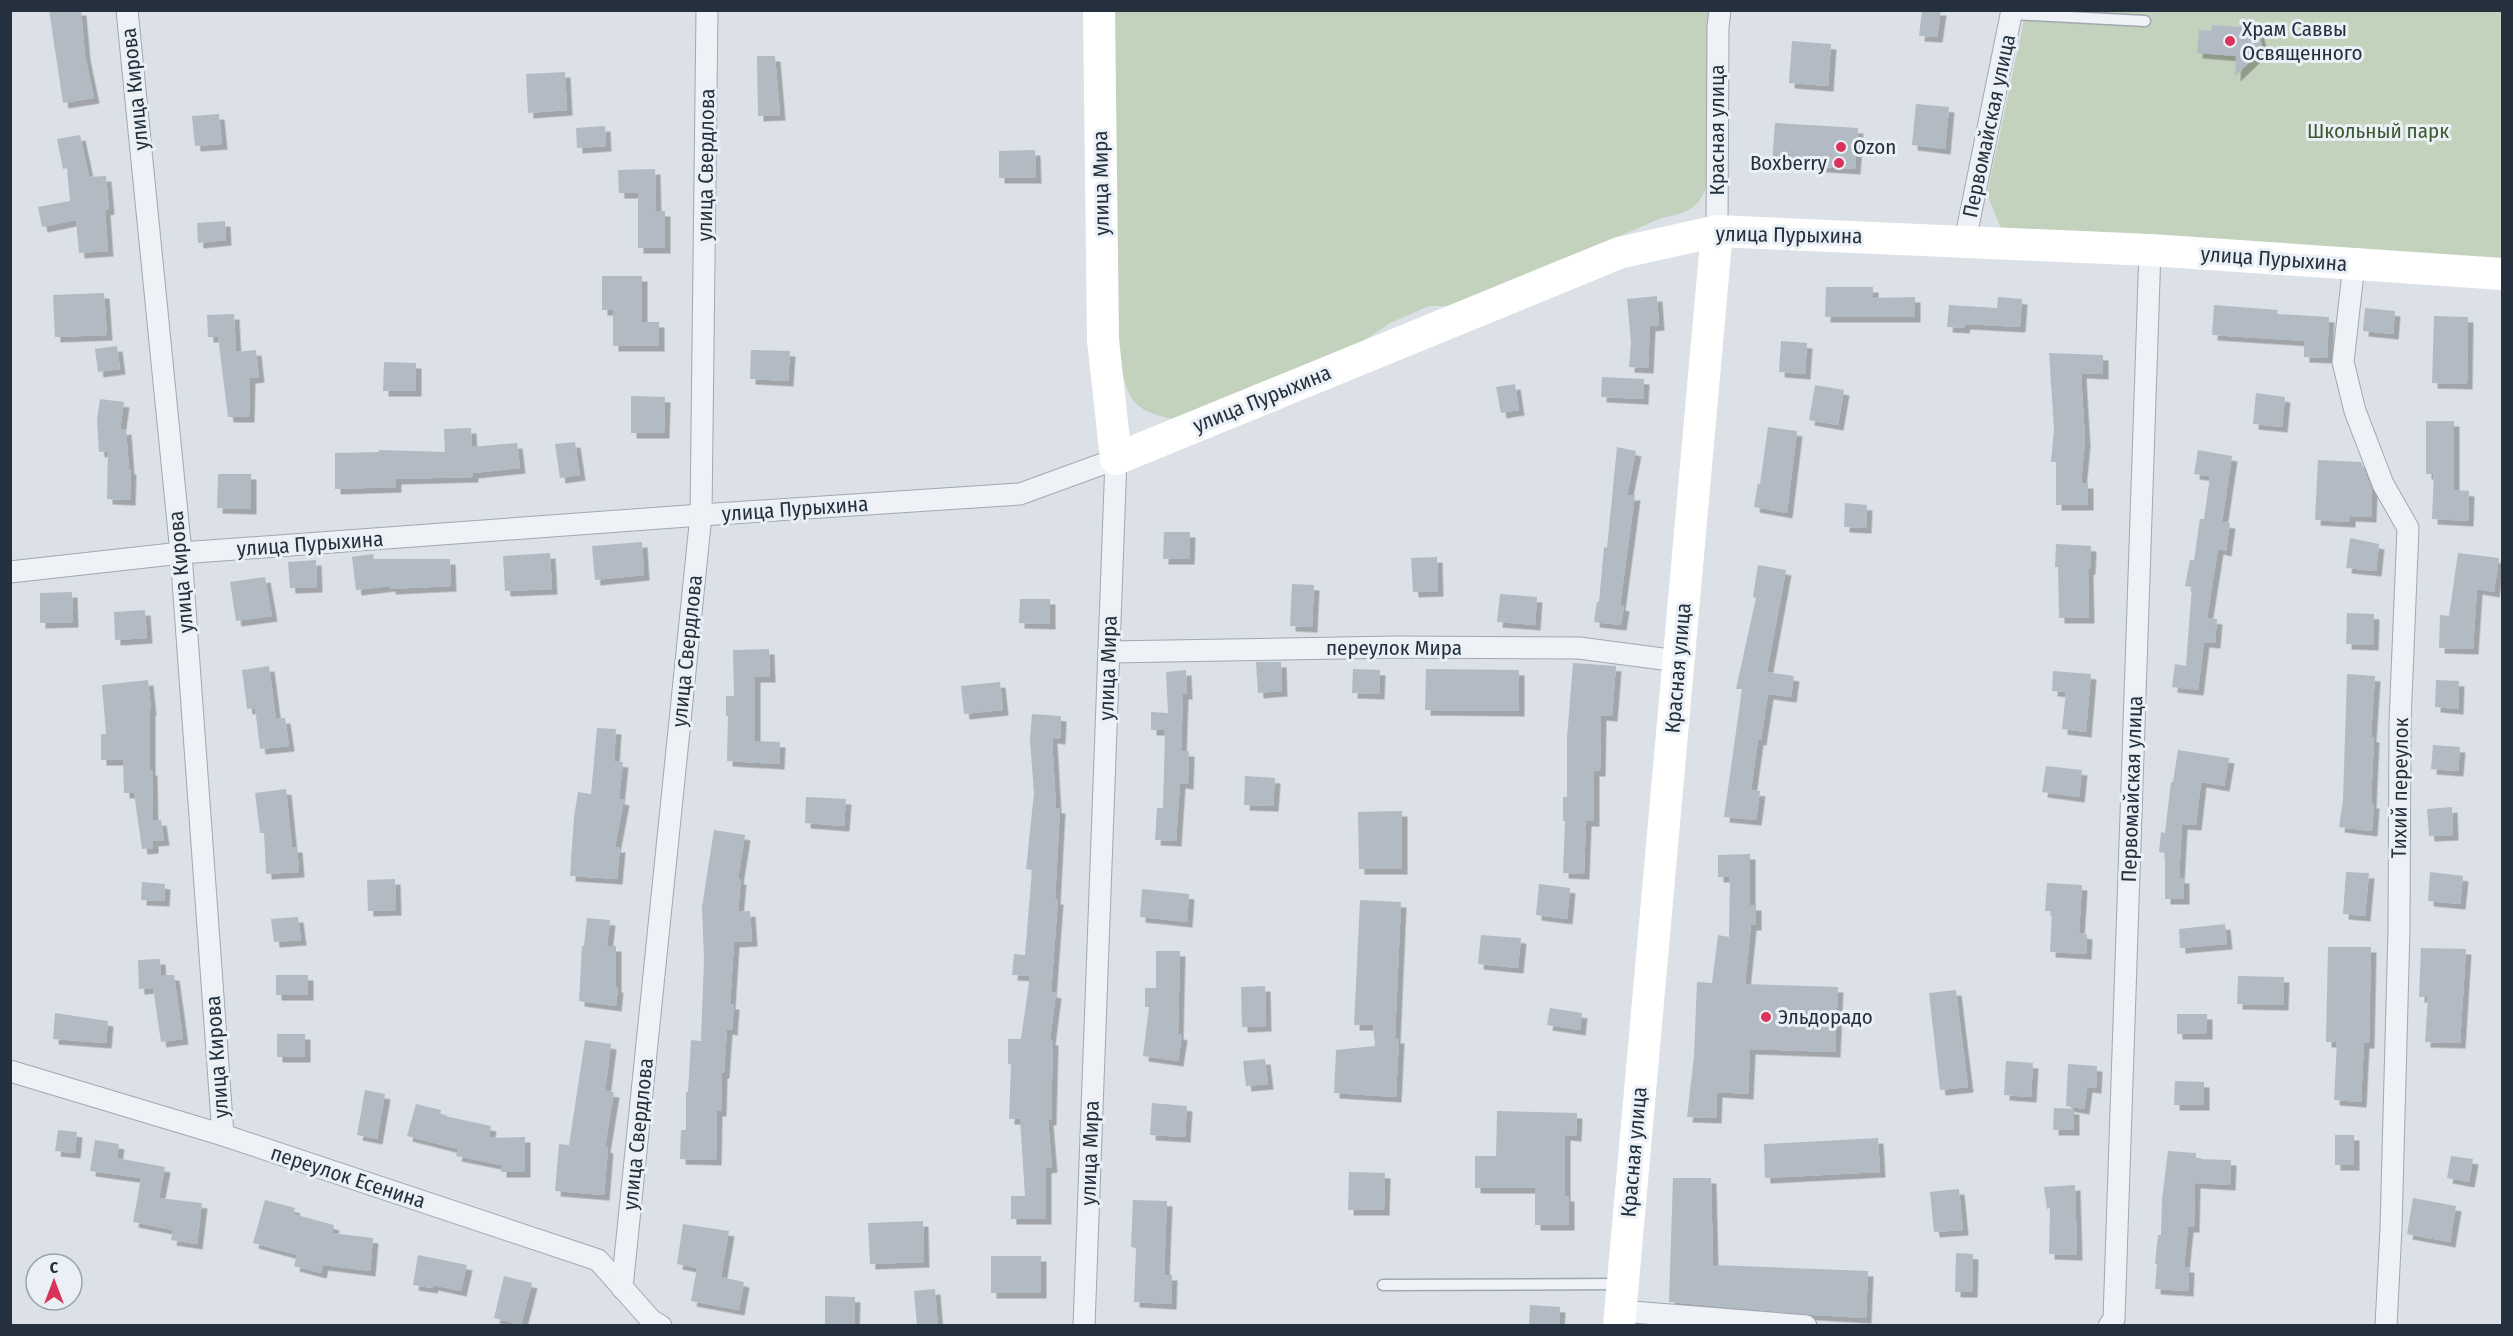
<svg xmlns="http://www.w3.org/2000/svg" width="2513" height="1336" font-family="'Fira Sans Condensed',sans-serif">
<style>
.green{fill:#c3d2bc}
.building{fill:#b2bac4;filter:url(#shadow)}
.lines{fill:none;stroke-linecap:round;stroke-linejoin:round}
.lane-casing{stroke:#a0a8b1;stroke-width:13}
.street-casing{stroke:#a0a8b1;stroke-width:23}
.lane{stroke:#eef1f5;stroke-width:10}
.street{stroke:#eef1f5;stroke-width:21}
.secondary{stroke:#fff;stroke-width:32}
.poi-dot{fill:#d8345b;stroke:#eaf0f5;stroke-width:2}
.labels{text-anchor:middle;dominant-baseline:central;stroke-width:6;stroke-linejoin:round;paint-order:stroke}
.poi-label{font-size:21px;fill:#24303e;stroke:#eaf0f5;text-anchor:start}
.street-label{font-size:21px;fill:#24303e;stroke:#eaf0f5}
.park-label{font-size:21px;fill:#3c5b30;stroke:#eaf0f5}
</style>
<defs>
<filter id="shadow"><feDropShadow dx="5.5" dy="5.5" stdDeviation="0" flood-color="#0004"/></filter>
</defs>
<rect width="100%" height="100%" fill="#dbe1e7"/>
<g class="green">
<path d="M1107 11H1709L1707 27 1710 177C1700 208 1693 211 1662 218L1454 306H1429L1390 323 1356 346 1173 419C1133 411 1128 400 1120 362Z"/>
<path d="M2026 11H2502V260L2002 231 1987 194Z"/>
</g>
<g class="building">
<path d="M49 10H81L85 55 94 98 63 103Z"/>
<path d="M1922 10H1941L1937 37 1919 36Z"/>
<path d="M2240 20 2258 31 2262 45 2260 52 2235 76 2236 56 2197 53 2199 30 2211 31 2212 25 2240 27Z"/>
<path d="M1792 41 1831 44 1828 86 1789 83Z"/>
<path d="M757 56H775L780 115 758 116Z"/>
<path d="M565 72 567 110 528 113 526 74Z"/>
<path d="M1916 104 1949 107 1945 149 1912 145Z"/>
<path d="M219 114 222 144 195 146 192 116Z"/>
<path d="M1775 123 1858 128 1855 169 1772 164Z"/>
<path d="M605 126 606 146 577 148 576 128Z"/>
<path d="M80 135 89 177 106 176 109 209 105 210 108 251 79 253 76 220 42 227 38 207 70 201 67 168 63 169 57 139Z"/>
<path d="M1035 150 1036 178H999V151Z"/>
<path d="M655 169 656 211H665V248H638V193H619L618 170Z"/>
<path d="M225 221 226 240 198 243 197 223Z"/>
<path d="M602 276H642V322H659V346H613V310H602Z"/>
<path d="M1826 287H1873V298L1915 297V317H1825Z"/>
<path d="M104 293 107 335 55 337 53 295Z"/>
<path d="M1657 296 1659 325 1650 326 1648 368 1629 367 1631 342 1627 299Z"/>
<path d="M1998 297 2022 299 2020 327 1965 324 1964 328 1947 327 1949 305 1997 308Z"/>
<path d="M2214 305 2278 310 2277 314 2329 317 2327 358 2304 357V341L2212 335Z"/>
<path d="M2365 308 2395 311 2393 334 2363 331Z"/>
<path d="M234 314 236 352 256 350 259 377 250 378 249 417H228L218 337H208L207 315Z"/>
<path d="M2434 316 2468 317 2467 384 2432 383Z"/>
<path d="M1781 341 1807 343 1805 374 1779 372Z"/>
<path d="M117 346 120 369 98 372 95 349Z"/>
<path d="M751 350 790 351 788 381 750 379Z"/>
<path d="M2049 353 2103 355V374L2081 373 2085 441 2081 483H2088V505H2056V462H2051L2054 429Z"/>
<path d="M384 362 416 363V391H383Z"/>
<path d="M1602 377 1644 379 1643 399 1601 397Z"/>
<path d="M1515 384 1519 410 1501 413 1496 387Z"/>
<path d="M1815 385 1844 390 1838 425 1809 420Z"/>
<path d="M2256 393 2285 397 2282 427 2253 424Z"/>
<path d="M631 396 665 397 664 433H631Z"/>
<path d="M100 399 124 402 120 430 126 429 129 469H131L130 500 107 499 108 451 99 452 97 420Z"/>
<path d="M2426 421H2454V490L2469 491 2468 521 2432 519 2434 474H2426Z"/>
<path d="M1768 427 1797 431 1787 513 1754 507 1758 483 1760 484Z"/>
<path d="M471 428 472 447 517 443 520 468 473 473V477L396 479V487L335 489V453L379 452V450L445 452 444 429Z"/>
<path d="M575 442 580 475 560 478 555 444Z"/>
<path d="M1617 447 1636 451 1627 495H1635L1620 605 1624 606 1621 625 1594 622 1597 602H1599L1604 547 1607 548Z"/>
<path d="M2198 450 2232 456 2222 522 2230 523 2226 551 2218 549 2207 618 2217 619 2215 643 2204 642 2198 690 2172 687 2175 664 2186 666 2192 587 2185 586 2190 560H2194L2200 519H2204L2210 476 2194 474Z"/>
<path d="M2318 460 2361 462 2372 490 2371 517 2350 516V522L2315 520Z"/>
<path d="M218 474H251V509L217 508Z"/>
<path d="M1845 503 1867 505 1866 528 1844 527Z"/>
<path d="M1164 532H1190L1189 559H1163Z"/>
<path d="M2350 538 2379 544 2376 571 2346 568Z"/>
<path d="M642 542 644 575 595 580 592 546Z"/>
<path d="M2056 544 2091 546 2090 569H2088L2089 618H2059L2058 567H2055Z"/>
<path d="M550 553 552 589 505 591 503 556Z"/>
<path d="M2458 553 2499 558 2494 592 2477 589 2473 649 2439 648 2440 615 2449 616Z"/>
<path d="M373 554 374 559H450L451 586 390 589V586L356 590 352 557Z"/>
<path d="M1437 557 1438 591 1413 592 1411 558Z"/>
<path d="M316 560 317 587 290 588 288 562Z"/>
<path d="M1758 565 1786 570 1767 672 1794 676 1791 697 1768 694 1761 740H1758L1751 790 1760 791 1756 820 1724 817 1742 689H1736L1756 598 1753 597Z"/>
<path d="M265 577 272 616 236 621 230 582Z"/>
<path d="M1292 584 1314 585 1312 627 1290 626Z"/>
<path d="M72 592 73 622 40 623V593Z"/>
<path d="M1500 594 1537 597 1535 625 1497 622Z"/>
<path d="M1020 599H1050V624L1019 623Z"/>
<path d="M145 610 147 638 115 640 114 612Z"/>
<path d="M2347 613 2374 614 2373 645 2346 644Z"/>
<path d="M769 649 770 677H755V741L780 742 779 764 727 761 728 716H726V696H734L733 650Z"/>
<path d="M1256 662H1281L1282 691 1258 693Z"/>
<path d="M1573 663 1616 666 1612 716 1601 715 1600 771H1594V821H1586L1584 874 1563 873 1565 821H1563V797H1567V738Z"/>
<path d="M269 666 276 719 285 718 289 746 260 749 255 708 247 709 242 670Z"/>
<path d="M1353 669 1380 670 1379 694 1352 693Z"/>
<path d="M1426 669 1519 670V711L1425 710Z"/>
<path d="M1186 670 1187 694H1183L1181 751H1189L1188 784 1180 783 1176 841 1155 840 1157 808H1163L1165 730H1151V712L1168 713 1166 672Z"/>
<path d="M2053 671 2091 674 2086 732 2062 729 2066 692 2052 691Z"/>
<path d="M2347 674 2375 676 2371 737H2374L2371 803H2374L2372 831 2339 827 2343 800Z"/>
<path d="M148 680 151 710H150V770H152L153 821 161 820 164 840 153 841V848L142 849 134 793H124L123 760H101V734H106L102 685Z"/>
<path d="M2436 680 2459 681 2458 709 2435 707Z"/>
<path d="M1000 682 1003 710 964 714 961 686Z"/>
<path d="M1032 714 1061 716 1060 739 1052 738 1056 808H1060L1055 899H1058L1051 992 1056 993 1050 1040H1053L1051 1120H1048L1052 1167 1046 1168V1219H1011V1196H1025L1020 1119H1009L1011 1064H1008V1039H1021L1030 976 1012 975 1014 954 1025 955 1032 870 1026 869 1034 793 1030 740Z"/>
<path d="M597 728 616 729 614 761 623 762 619 799 624 800 615 847H620L617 879 570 876 574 817 578 792 591 794Z"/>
<path d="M2433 745 2460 747 2458 771 2431 769Z"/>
<path d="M2178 750 2229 758 2224 786 2201 782 2196 825 2182 824 2179 878H2184V899H2165V853L2159 852 2161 832 2165 833 2171 782H2173Z"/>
<path d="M2046 766 2082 770 2079 797 2042 792Z"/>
<path d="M1245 776 1275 778 1273 806 1244 805Z"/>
<path d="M286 789 292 847H297L299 872 266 874 264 833H260L255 793Z"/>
<path d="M806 797 846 799 844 826 805 823Z"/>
<path d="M2452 807 2453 835 2429 836 2427 809Z"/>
<path d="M1402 811V869H1359L1358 812Z"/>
<path d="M714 830 745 835 738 879H741L738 912 750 911 752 941 734 942 730 1004H734L732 1030 727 1029 724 1073H722L721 1111H717L716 1160 680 1159 681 1130H686V1092H688L691 1040 701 1041 704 959 702 907Z"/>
<path d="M1750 854V905H1756V925H1751L1745 984 1838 987 1835 1052 1750 1049 1748 1094 1717 1092 1716 1118 1687 1117 1694 1056 1697 982 1712 983 1718 935 1729 937 1730 877H1718V855Z"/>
<path d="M2346 872 2369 873 2365 916 2343 914Z"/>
<path d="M2430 872 2463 876 2460 904 2428 901Z"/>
<path d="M395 879 396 910 368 911 367 880Z"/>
<path d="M142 882 165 884 164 901 141 900Z"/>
<path d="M2047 883 2082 885 2079 933 2087 934 2086 954 2050 952 2052 911H2045Z"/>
<path d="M1539 884 1570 888 1567 919 1536 915Z"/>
<path d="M1142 889 1189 894 1187 922 1140 917Z"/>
<path d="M1360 900 1401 902 1395 1038H1399L1396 1097 1334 1093 1336 1050 1375 1046 1373 1025H1354Z"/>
<path d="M298 917 301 940 274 942 271 919Z"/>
<path d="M587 918 610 920 607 946H616V987H618L616 1006 579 1001 582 946H584Z"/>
<path d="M2225 924 2227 944 2180 948 2179 929Z"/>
<path d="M1481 935 1521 938 1518 968 1478 964Z"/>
<path d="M2328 947H2371L2369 1043H2364L2361 1102 2334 1100 2337 1042H2326Z"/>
<path d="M2421 948 2466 949 2460 1043 2425 1042 2428 997H2419Z"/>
<path d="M1156 951H1180L1178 1034 1182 1035 1178 1061 1143 1056 1149 1007H1145V988H1156Z"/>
<path d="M160 959 161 975H174L183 1039 161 1042 153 988 139 989 138 960Z"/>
<rect x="276" y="975" width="32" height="20"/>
<path d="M2238 976 2284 977 2283 1005 2237 1004Z"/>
<path d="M1265 986 1266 1026 1242 1027 1241 987Z"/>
<path d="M1956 990 1968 1087 1940 1090 1929 993Z"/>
<path d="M1550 1008 1582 1013 1580 1030 1547 1025Z"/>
<path d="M55 1013 108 1021 106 1043 53 1039Z"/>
<rect x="2177" y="1014" width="30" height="20"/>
<rect x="277" y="1034" width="28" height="23"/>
<path d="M585 1040 611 1044 605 1091 614 1092 605 1147 608 1148 604 1195 555 1191 559 1144 569 1145Z"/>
<path d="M1265 1059 1268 1084 1246 1086 1243 1061Z"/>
<path d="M2006 1061 2033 1063 2031 1097 2004 1095Z"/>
<path d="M2068 1064 2097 1066 2096 1088 2087 1087 2084 1109 2066 1106Z"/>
<path d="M2175 1081 2204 1082V1105H2174Z"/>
<path d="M365 1090 385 1094 377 1139 357 1135Z"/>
<path d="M1152 1103 1187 1106 1185 1137 1150 1135Z"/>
<path d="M416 1104 441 1110 440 1115 491 1126 489 1138 525 1137V1172H501V1165L456 1156 458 1149 407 1136Z"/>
<path d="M2054 1108 2074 1109V1130H2053Z"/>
<path d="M1497 1111 1577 1113 1576 1136 1565 1135V1196H1569V1225H1535V1188H1475V1156H1496Z"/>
<path d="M58 1130 77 1132 75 1153 55 1151Z"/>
<rect x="2335" y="1135" width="19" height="30"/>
<path d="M1878 1138 1880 1172 1765 1178 1764 1144Z"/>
<path d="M95 1140 119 1144 117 1158 165 1167 159 1198 202 1203 197 1244 171 1240 173 1230 133 1222 141 1178 90 1171Z"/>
<path d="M2168 1151 2196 1153V1159L2231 1160 2230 1185 2195 1183 2194 1227H2188L2184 1267H2189L2188 1291 2155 1289 2157 1264H2155L2158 1235H2161L2162 1199Z"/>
<path d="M2451 1156 2473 1159 2469 1182 2447 1178Z"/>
<path d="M1349 1172 1385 1173 1384 1210H1348Z"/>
<path d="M1673 1178H1711L1713 1265 1868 1271 1866 1318 1813 1315 1669 1302Z"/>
<path d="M2075 1185 2077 1255 2049 1254 2050 1208 2047 1209 2044 1187Z"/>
<path d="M1959 1189 1963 1230 1934 1232 1930 1192Z"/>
<path d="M2413 1198 2456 1206 2450 1242 2407 1234Z"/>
<path d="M265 1200 295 1208 293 1214 334 1225 332 1233 373 1238 370 1271 323 1265 321 1273 294 1266 297 1255 253 1243Z"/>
<path d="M1133 1200 1167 1201 1164 1275H1172L1171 1304 1134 1302 1136 1248 1131 1247Z"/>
<path d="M923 1221 924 1262 870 1264 868 1223Z"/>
<path d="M683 1224 729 1231 721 1277 744 1282 739 1310 691 1301 697 1268 677 1264Z"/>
<path d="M1956 1253 1973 1254 1972 1292H1955Z"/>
<path d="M418 1255 467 1265 461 1291 433 1285 432 1288 413 1285Z"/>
<rect x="991" y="1256" width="50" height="37"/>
<path d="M504 1276 532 1283 521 1325 494 1318Z"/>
<path d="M935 1289 938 1326H917L914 1291Z"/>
<path d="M825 1296 855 1297 854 1326H825Z"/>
<path d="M1530 1305 1560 1307 1559 1326H1529Z"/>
</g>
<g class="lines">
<g class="lane-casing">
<g id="lane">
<path d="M2012 14 2145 21"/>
<path d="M1383 1285 1620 1284"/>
</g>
</g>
<g class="street-casing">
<g id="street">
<path d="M127 10 181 553 223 1135"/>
<path d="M1717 231 1718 27 1720 10"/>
<path d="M1965 241 2012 10"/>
<path d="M2354 264 2343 362 2355 411 2383 484 2408 528 2400 722 2399 929 2391 1228 2386 1326"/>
<path d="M10 572 181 553 701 515 1020 494 1116 459 1084 1326"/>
<path d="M1109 652 1396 647 1579 648 1678 661"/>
<path d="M10 1071 223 1135 598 1260 651 1320 661 1326"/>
<path d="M622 1288 701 515 707 10"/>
<path d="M1620 1311 1806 1326"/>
<path d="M2109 1326 2114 1319 2150 250"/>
</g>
</g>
<use href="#lane" class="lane"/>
<use href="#street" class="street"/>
<g class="secondary">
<path d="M1099 10 1103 340 1116 459 1619 253 1717 231 2150 250 2502 274"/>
<path d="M1619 1326 1717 231"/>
</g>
</g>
<g class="poi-dot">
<circle cx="2230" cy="41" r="6"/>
<circle cx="1841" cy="147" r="6"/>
<circle cx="1839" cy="163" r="6"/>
<circle cx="1766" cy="1017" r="6"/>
</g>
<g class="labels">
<g class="poi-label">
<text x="2242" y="29">Храм Саввы<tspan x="2242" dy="24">Освященного</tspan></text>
<text x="1853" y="147">Ozon</text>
<text x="1827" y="163" text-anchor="end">Boxberry</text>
<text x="1778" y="1017">Эльдорадо</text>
</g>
<g class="street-label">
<text transform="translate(135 89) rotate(-96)">улица Кирова</text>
<text transform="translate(1989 126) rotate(-78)">Первомайская улица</text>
<text transform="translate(1717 130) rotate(-90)">Красная улица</text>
<text transform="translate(706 165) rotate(-89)">улица Свердлова</text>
<text transform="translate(1101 183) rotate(-91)">улица Мира</text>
<text transform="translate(1789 235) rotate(1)">улица Пурыхина</text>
<text transform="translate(2274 259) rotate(4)">улица Пурыхина</text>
<text transform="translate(1262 399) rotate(-22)">улица Пурыхина</text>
<text transform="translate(795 509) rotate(-4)">улица Пурыхина</text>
<text transform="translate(310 544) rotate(-4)">улица Пурыхина</text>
<text transform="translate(181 572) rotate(-95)">улица Кирова</text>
<text x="1394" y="648">переулок Мира</text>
<text transform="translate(687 651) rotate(-84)">улица Свердлова</text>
<text transform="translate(1108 668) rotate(-88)">улица Мира</text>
<text transform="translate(1678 668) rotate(-85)">Красная улица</text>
<text transform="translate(2400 788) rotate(-89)">Тихий переулок</text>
<text transform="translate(2132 789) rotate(-88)">Первомайская улица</text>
<text transform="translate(217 1057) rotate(-94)">улица Кирова</text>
<text transform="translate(638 1134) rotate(-84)">улица Свердлова</text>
<text transform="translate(1634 1152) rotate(-85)">Красная улица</text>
<text transform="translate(1090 1153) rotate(-88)">улица Мира</text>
<text transform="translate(348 1177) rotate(18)">переулок Есенина</text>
</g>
<g class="park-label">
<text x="2378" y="131">Школьный парк</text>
</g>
</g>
<rect width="2513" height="1336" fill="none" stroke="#24303e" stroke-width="24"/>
<g transform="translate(54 1282)"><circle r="28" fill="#eaf0f5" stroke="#9ba3ac" stroke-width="1.5"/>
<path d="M0-4.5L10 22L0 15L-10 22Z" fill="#d8345b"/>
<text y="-9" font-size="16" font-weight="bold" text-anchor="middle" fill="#24303e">С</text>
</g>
</svg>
